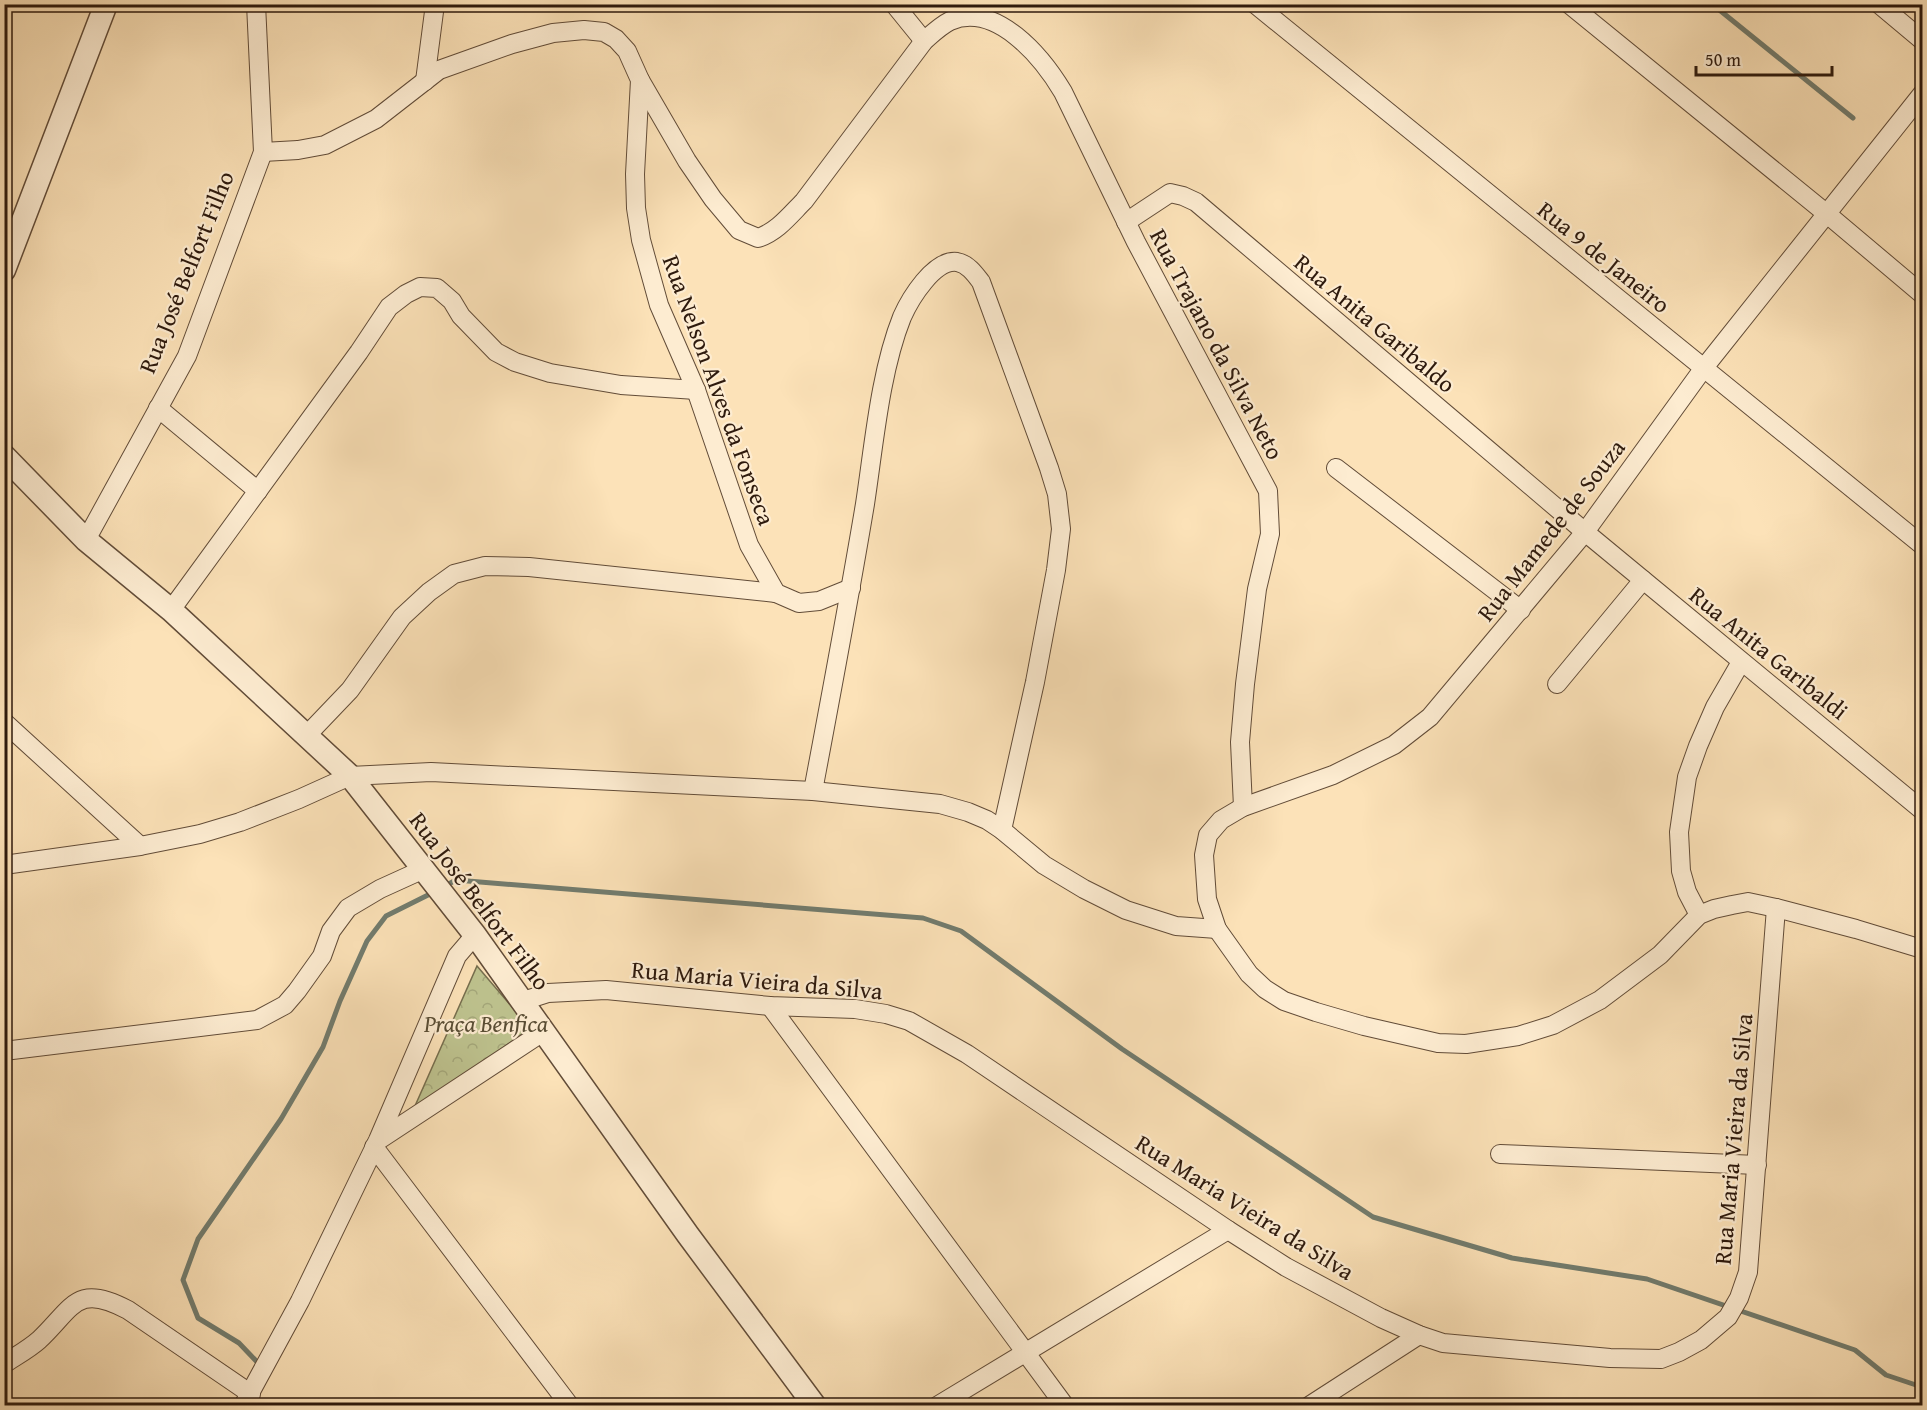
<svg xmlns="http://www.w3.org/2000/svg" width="1927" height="1410" font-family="'Gentium Book Plus',serif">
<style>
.park{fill:url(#park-crowns);stroke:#766e4e;stroke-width:1.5}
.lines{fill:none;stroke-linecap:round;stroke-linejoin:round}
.stream{stroke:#727c6e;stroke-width:5}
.minor-casing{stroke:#624c38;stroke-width:20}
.tertiary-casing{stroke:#624c38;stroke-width:25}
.minor{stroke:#fdecd1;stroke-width:18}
.tertiary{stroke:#fdecd1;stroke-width:22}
.labels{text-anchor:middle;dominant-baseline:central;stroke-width:4.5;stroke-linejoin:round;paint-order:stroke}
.street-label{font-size:24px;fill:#2e1a0d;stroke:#fdecd1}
.park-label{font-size:24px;font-style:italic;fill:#594d34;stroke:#fdecd1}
</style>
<defs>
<pattern id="park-crowns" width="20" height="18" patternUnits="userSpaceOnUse" patternTransform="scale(1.5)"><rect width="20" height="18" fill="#bec38f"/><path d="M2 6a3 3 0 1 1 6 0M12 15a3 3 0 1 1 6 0" fill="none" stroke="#a4a77a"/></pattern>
</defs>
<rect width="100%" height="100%" fill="#fce2b8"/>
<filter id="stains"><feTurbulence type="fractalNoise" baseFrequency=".00333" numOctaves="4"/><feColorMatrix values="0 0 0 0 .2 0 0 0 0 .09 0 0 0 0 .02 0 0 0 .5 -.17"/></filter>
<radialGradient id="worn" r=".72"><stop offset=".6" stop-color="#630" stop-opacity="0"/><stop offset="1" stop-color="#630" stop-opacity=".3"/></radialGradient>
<path class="park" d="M477 966 530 1028 411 1115Z"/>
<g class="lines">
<g class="stream">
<path d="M1712 4 1853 118"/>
<path d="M445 886 456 880 923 918 961 931 1122 1049 1373 1217 1512 1258 1647 1279 1855 1350 1886 1375 1922 1387"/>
<path d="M261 1366 239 1343 198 1318 183 1280 198 1239 281 1119 323 1047 340 1001 367 941 386 916 434 892"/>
</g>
<g class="minor-casing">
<g id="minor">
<path d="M894 4 924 41"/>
<path d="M1255 4 1922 545"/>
<path d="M1569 4 1827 214 1922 294"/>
<path d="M1879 4 1922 40"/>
<path d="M640 80 687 161 713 199 739 230 758 238C777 232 790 215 804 201L924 41C932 34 940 26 950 21 996 1 1042 57 1063 92L1136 242 1268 491 1270 534 1257 589 1245 684 1240 742 1243 807"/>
<path d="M425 81 435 4"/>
<path d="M1922 94 1703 369 1585 532 1430 717 1394 745 1333 775 1243 807 1221 820 1208 835 1204 855 1207 899 1217 929 1249 974 1265 989 1284 1001 1316 1012 1364 1026 1438 1043 1466 1044 1518 1036 1553 1025 1600 1000 1660 955 1699 915 1714 909 1732 905 1748 902 1776 908 1856 929 1922 949"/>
<path d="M263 152 298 150 325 145 376 119 439 70 512 44 553 33 584 30 604 32 616 39 627 51 640 80 635 174 636 208 641 240 659 305 696 390 749 545 776 593 799 603 819 601 851 588"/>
<path d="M1126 222 1170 193 1183 196 1196 202 1585 532 1922 810"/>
<path d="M158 408 258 491"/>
<path d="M1336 468 1521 610"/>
<path d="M86 540 187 356 263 152 256 4"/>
<path d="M171 610 359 352 389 307 406 294 420 287 437 288 452 301 461 316 496 352 515 362 550 373 621 385 696 390"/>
<path d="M1557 684 1643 580"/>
<path d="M4 722 140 846"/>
<path d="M307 735 350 690 402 617 429 592 454 574 485 566 529 567 776 593"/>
<path d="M813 791C831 695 849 600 865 504 874 445 880 372 902 317 910 299 934 259 957 262 968 264 975 274 981 282L1049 468 1057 494 1061 529 1056 570 1035 682 1002 830"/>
<path d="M4 865 140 846 200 834 240 822 299 799 350 776 431 772 813 791 940 804 968 812 987 820 1002 830 1044 865 1084 889 1126 910 1176 926 1217 929"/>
<path d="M1699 915 1687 892 1681 871 1679 832 1687 777 1698 746 1715 707 1741 662"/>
<path d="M523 1001 548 993 606 990 770 1006 855 1009 886 1014 909 1021 967 1054 1228 1230 1286 1267 1381 1318 1419 1335 1443 1343 1610 1358 1661 1359 1679 1352 1701 1340 1728 1317 1739 1298 1748 1272 1776 908"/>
<path d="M770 1006 1065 1406"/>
<path d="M4 1051 257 1020 285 1005 297 991 322 956 331 931 348 908 380 889 424 869"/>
<path d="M379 1140 543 1032"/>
<path d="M374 1147 570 1406"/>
<path d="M1500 1154 1757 1165"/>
<path d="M4 1364C16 1356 29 1349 39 1340 73 1308 76 1282 128 1310L251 1394"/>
<path d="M243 1406 300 1301 378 1140 457 956 475 935"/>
<path d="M937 1406 1228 1230"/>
<path d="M1309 1406 1419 1335"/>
</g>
</g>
<g class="tertiary-casing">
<g id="tertiary">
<path d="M4 270 106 4"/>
<path d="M4 456 86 540 171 610 350 776 475 935 688 1235 815 1406"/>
</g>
</g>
<use href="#minor" class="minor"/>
<use href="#tertiary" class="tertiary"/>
</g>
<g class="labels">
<g class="street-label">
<text transform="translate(1604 257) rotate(39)">Rua 9 de Janeiro</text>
<text transform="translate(186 272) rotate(-68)">Rua José Belfort Filho</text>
<text transform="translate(1375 323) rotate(40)">Rua Anita Garibaldo</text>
<text transform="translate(1217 344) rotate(62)">Rua Trajano da Silva Neto</text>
<text transform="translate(719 390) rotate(70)">Rua Nelson Alves da Fonseca</text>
<text transform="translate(1551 530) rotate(-52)">Rua Mamede de Souza</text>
<text transform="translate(1769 653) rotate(39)">Rua Anita Garibaldi</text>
<text transform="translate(480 901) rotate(53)">Rua José Belfort Filho</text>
<text transform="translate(757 980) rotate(5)">Rua Maria Vieira da Silva</text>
<text transform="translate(1733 1139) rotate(-85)">Rua Maria Vieira da Silva</text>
<text transform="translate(1245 1207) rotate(32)">Rua Maria Vieira da Silva</text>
</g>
<g class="park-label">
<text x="486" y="1023">Praça Benfica</text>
</g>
</g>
<rect width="1927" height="1410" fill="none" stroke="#fce2b8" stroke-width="24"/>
<rect x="6" y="6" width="1915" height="1398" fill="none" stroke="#2e1a0d" stroke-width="3"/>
<rect x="12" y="12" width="1903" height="1386" fill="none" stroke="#2e1a0d" stroke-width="1.5"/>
<path d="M1696 66v9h136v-9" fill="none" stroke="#2e1a0d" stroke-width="3"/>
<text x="1705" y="66" font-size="18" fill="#2e1a0d" stroke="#fdecd1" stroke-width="4.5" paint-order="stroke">50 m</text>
<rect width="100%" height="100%" filter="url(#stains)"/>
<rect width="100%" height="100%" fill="url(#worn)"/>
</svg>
